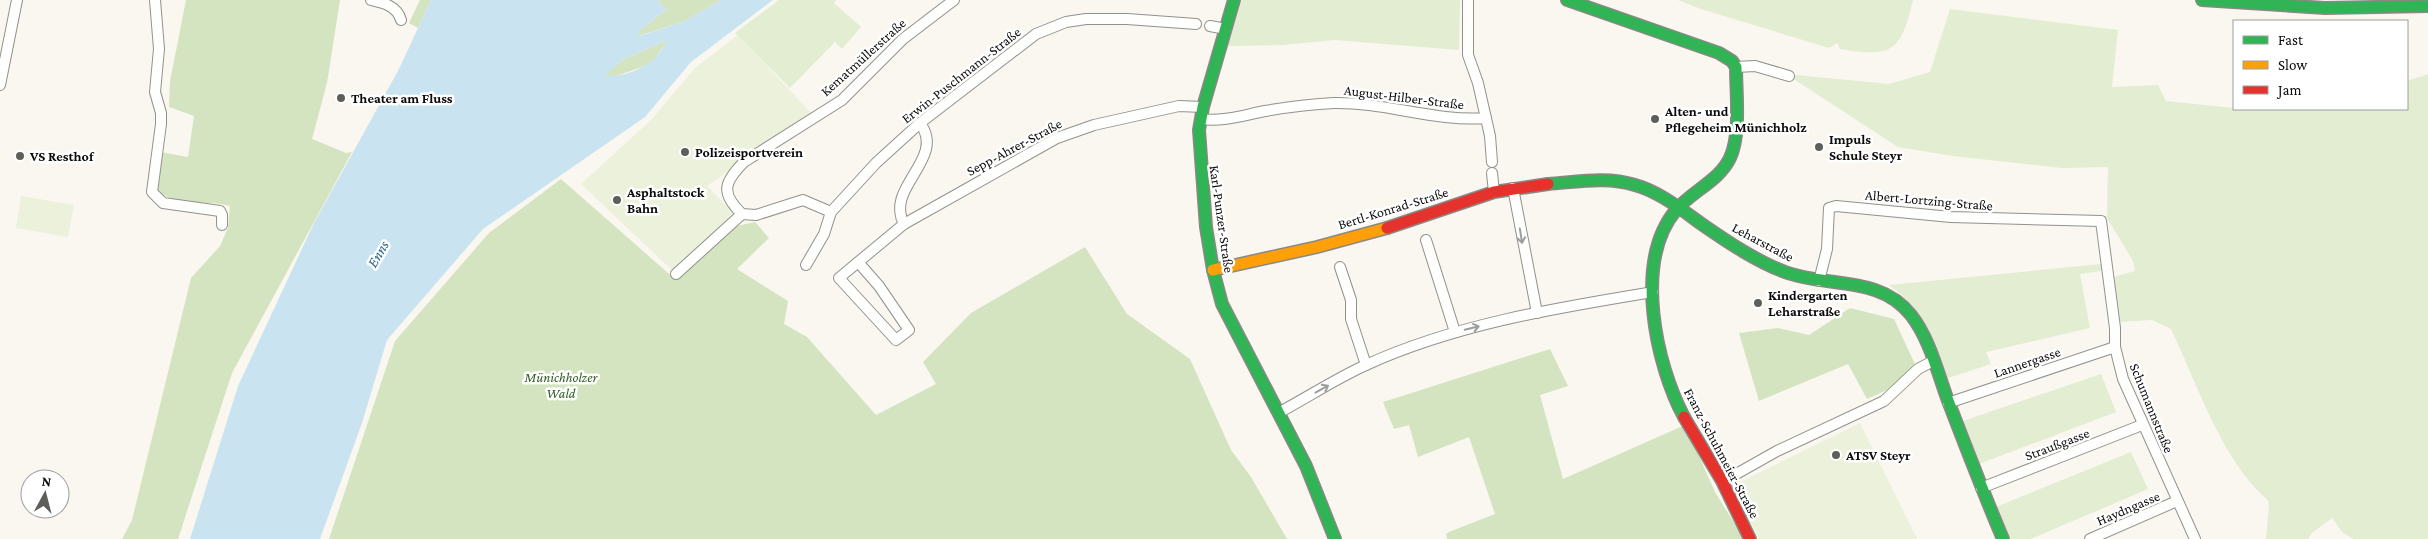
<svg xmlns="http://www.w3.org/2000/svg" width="2428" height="539" font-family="'Crimson Pro',serif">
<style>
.green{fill:#e3edd2}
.forest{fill:#d4e4c0}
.pitch{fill:#ecf1db}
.water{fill:#c9e4f0;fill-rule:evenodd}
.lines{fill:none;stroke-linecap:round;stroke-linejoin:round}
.street-casing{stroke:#92918e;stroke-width:12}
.fast-casing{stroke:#898885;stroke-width:14}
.slow-casing{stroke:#898885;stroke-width:14}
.jam-casing{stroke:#898885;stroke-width:14}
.street{stroke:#fefefd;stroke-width:10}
.fast{stroke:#30b455;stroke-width:11}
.slow{stroke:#ff9f0a;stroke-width:11}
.jam{stroke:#e5322d;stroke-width:11}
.oneway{stroke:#9d9d9c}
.poi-dot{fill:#5e5e5b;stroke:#fff;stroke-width:2}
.labels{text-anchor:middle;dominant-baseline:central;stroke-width:5;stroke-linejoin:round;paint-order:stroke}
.street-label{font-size:14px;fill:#0b0b0b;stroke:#fff}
.poi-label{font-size:14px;font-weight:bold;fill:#0b0b0b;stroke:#fff;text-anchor:start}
.park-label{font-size:14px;font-style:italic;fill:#305d22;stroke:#fff}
.water-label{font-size:15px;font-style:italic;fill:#206392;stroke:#fff}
</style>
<rect width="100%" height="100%" fill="#f9f7f0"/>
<g class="green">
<path d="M779 0H836L834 3 861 27 842 49 835 42 790 88 735 33Z"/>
<path d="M1242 0H1460L1459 50 1335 40 1283 45 1228 46Z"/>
<path d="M1678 0H1913C1901 51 1893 58 1840 49L1837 43 1829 48 1701 9Z"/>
<path d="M1950 9 2118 30 2112 87 2158 85 2166 101 2253 110 2407 109V81L2428 74V539H2353L2342 532 2332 518 2312 533 2308 539H2266L2269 506 2268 500C2222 462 2197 383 2171 329L2152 320 2118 322 2117 299 2113 277 2135 271 2133 261 2107 218 2108 167 2062 168 1953 156 1898 147 1786 74 1889 84 1930 72Z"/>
<path d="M2101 264V271L2080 274 2090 328 1986 352 1991 364 1948 378C1932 337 1926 311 1889 285Z"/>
<path d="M2101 374 2116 412 1979 464 1963 421Z"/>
<path d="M2131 452 2148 489 2031 539H2011L1996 507Z"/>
</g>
<g class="forest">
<path d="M186 0H340L327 83 312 139 346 153 352 152 232 373 178 539H122L132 520 191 278 220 246 228 228 230 206 221 204C207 202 160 203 156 187 153 178 159 162 160 152L188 157 194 116 169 107 170 81Z"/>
<path d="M420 0H431L418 28 409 23Z"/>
<path d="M660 0H721L685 21 638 36 639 31 667 9 658 3Z"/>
<path d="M669 39 651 64 616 76H603L622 60Z"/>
<path d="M561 179 676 280 737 226 755 222 769 238 737 269 788 301 784 324 807 337 876 415 936 384 923 362 971 313 1085 247 1127 314 1190 359 1231 450 1251 477 1287 539H329L395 341 489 233Z"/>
<path d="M1850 308 1894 319 1920 375 1867 399 1848 364 1759 401 1739 333 1778 328 1809 335Z"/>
<path d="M1550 349 1568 386 1540 395 1563 479 1685 425 1715 492 1744 539H1447L1446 534 1449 532 1495 514 1469 437 1418 457 1409 425 1394 429 1383 402Z"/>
</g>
<g class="pitch">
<path d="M738 35 811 113 707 186 733 213 676 274 581 184 650 121 696 67Z"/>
<path d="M21 196 74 205 68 237 16 228Z"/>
<path d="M1860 423 1917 539H1759L1732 486Z"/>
</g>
<path class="water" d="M431 0H660L658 3 667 9 639 31V36L685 21 721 0H773L691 62 645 117 483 229 387 340 362 423 320 539H190L238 386 314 223 399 69ZM667 40C657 64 631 77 604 76L622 60Z"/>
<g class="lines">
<g class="street-casing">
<g id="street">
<path d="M155 0 159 49 155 92 161 113V124L152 192 163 203 220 211 222 215V225"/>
<path d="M371 0C384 3 397 6 401 20"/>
<path d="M1468 0V55L1478 83 1490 136 1492 162"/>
<path d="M1210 26 1226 29"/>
<path d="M1736 67 1755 66 1789 76"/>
<path d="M0 85 17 0"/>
<path d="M1201 119C1223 122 1244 115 1265 111 1288 107 1311 104 1334 103 1385 102 1435 122 1486 118"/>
<path d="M1492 173 1494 192"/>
<path d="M1513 188 1537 313"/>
<path d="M831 212 803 200 756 215 742 214C720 193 724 182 744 162L842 100 903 39 954 0"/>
<path d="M904 224C884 187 947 159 920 123"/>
<path d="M1426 240 1455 332"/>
<path d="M858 262 879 286 909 330 896 340 839 278 904 224 1057 138 1094 125 1179 106 1203 107"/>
<path d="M806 265 824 234 831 212 876 163 920 123 1036 34 1066 22 1086 19H1127L1196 24"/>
<path d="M1340 267 1351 300V319L1366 365"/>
<path d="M676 274 742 214"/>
<path d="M1819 281 1827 249 1829 208 1836 206 1951 217 2101 221 2115 328V347L2123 379 2195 539"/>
<path d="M1948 403 2115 347"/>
<path d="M1280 412C1308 397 1337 378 1366 365 1456 324 1556 308 1653 292"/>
<path d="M1722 482 1777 451 1884 401 1918 369 1933 361"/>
<path d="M1981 488 2142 425"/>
<path d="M2090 539 2177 501"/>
</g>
</g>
<g class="fast-casing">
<g id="fast">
<path d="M1234 0 1203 107 1199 130 1206 227 1213 270 1222 304 1306 466 1335 539"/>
<path d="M1567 0 1719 53 1732 61 1736 67C1736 93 1741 135 1730 158 1719 181 1692 191 1676 210 1633 261 1656 365 1684 417"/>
<path d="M2202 0 2325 8 2428 6"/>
<path d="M1548 184C1577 182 1607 176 1635 185 1660 192 1682 210 1703 225 1729 243 1756 261 1785 272 1828 288 1880 275 1911 315 1929 338 1937 370 1947 398 1965 445 1983 492 2003 539"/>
</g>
</g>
<g class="slow-casing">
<path id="slow" d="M1213 270 1317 247 1387 228"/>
</g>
<g class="jam-casing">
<g id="jam">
<path d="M1387 228 1494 192 1548 184"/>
<path d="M1684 417 1722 481 1750 539"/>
</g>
</g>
<use href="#street" class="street"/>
<use href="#fast" class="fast"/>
<use href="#slow" class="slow"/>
<use href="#jam" class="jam"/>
</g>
<defs><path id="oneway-shaft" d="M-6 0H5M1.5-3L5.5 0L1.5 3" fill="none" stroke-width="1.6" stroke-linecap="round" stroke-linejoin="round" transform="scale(1.25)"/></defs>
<g class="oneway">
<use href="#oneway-shaft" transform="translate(1521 236) rotate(81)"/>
<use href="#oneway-shaft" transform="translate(1472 328) rotate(-13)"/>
<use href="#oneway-shaft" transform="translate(1322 389) rotate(-29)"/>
</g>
<g class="poi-dot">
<circle cx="341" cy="98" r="5"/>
<circle cx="1655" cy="119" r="5"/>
<circle cx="1819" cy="147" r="5"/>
<circle cx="685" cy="152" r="5"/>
<circle cx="20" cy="156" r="5"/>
<circle cx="617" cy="200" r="5"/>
<circle cx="1758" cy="303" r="5"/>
<circle cx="1836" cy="455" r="5"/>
</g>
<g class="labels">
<g class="street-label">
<text transform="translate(863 57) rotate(-42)">Kematmüllerstraße</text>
<text transform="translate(961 75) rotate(-38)">Erwin-Puschmann-Straße</text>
<text transform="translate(1404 97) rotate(7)">August-Hilber-Straße</text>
<text transform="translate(1014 147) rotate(-28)">Sepp-Ahrer-Straße</text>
<text transform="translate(1929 200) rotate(5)">Albert-Lortzing-Straße</text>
<text transform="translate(1393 208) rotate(-17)">Bertl-Konrad-Straße</text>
<text transform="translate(1222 219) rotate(82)">Karl-Punzer-Straße</text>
<text transform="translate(1763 242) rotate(28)">Leharstraße</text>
<text transform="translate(2027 362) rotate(-19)">Lannergasse</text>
<text transform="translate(2152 408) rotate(68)">Schumannstraße</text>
<text transform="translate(2057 444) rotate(-21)">Straußgasse</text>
<text transform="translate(1722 453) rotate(62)">Franz-Schuhmeier-Straße</text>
<text transform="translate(2128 508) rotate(-23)">Haydngasse</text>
</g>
<g class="poi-label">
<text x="351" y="98">Theater am Fluss</text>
<text x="1665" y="111">Alten- und<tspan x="1665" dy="16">Pflegeheim Münichholz</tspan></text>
<text x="1829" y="139">Impuls<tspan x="1829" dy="16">Schule Steyr</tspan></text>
<text x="695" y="152">Polizeisportverein</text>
<text x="30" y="156">VS Resthof</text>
<text x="627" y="192">Asphaltstock<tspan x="627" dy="16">Bahn</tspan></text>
<text x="1768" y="295">Kindergarten<tspan x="1768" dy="16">Leharstraße</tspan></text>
<text x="1846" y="455">ATSV Steyr</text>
</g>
<g class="park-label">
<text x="561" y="377">Münichholzer<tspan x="561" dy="16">Wald</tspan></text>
</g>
<g class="water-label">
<text transform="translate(378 254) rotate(-60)">Enns</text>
</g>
</g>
<rect x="2233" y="20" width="175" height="90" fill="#ffffff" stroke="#9d9d9d"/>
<rect x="2243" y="36" width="25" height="8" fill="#30b455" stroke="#9d9d9d"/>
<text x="2278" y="45" font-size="15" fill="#0b0b0b">Fast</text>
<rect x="2243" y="61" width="25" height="8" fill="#ff9f0a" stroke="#9d9d9d"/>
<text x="2278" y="70" font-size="15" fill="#0b0b0b">Slow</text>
<rect x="2243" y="86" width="25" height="8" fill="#e5322d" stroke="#9d9d9d"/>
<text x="2278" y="95" font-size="15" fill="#0b0b0b">Jam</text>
<g transform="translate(45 494) rotate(7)"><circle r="24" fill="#ffffff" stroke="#9d9d9d"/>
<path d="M0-4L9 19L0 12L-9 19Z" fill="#5e5e5b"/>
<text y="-8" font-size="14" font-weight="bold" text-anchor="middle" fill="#0b0b0b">N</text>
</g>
</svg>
